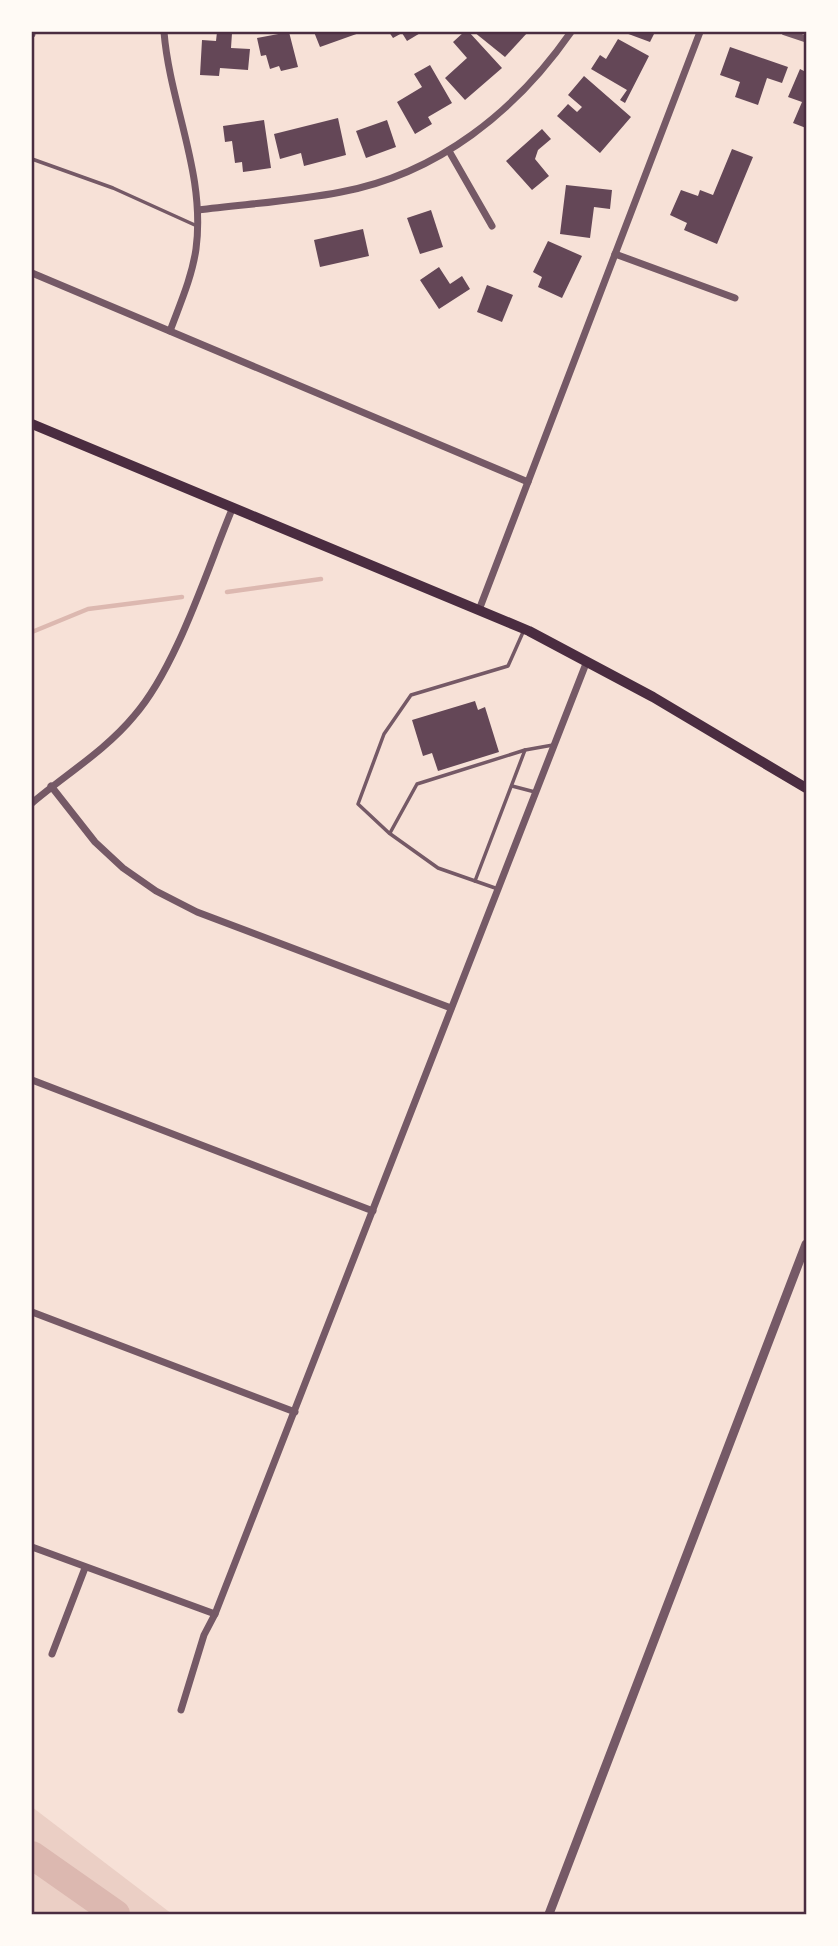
<svg xmlns="http://www.w3.org/2000/svg" width="838" height="1946" font-family="Lato,sans-serif">
<style>
.green{fill:#ebcfc5}
.lines{fill:none;stroke-linecap:round;stroke-linejoin:round}
.stream{stroke:#dcb8b0;stroke-width:4.5}
.river{stroke:#dcb8b0;stroke-width:28}
.building{fill:#644757}
.service{stroke:#755966;stroke-width:3.5}
.minor{stroke:#755966;stroke-width:7}
.tertiary{stroke:#755966;stroke-width:9}
.secondary{stroke:#4a2c40;stroke-width:10}
.neatline{fill:none;stroke:#4a2c40;stroke-width:2.5}
</style>
<rect width="100%" height="100%" fill="#f7e1d7"/>
<path class="green" d="M32 1807 172 1914H32Z"/>
<g class="lines">
<g class="stream">
<path d="M227 592 321 579"/>
<path d="M32 632 88 609 182 597"/>
</g>
<path class="river" d="M32 1855 116 1914"/>
</g>
<g class="building">
<path d="M217 32 232 33 231 48 250 49 248 70 220 68 219 76 200 75 202 40 216 41Z"/>
<path d="M289 32 298 67 281 71 279 66 270 69 266 55 261 56 257 38Z"/>
<path d="M314 32H362L320 47Z"/>
<path d="M389 32H422L407 41 402 33 393 38Z"/>
<path d="M464 32H469L502 68 465 100 445 78 467 58 453 42Z"/>
<path d="M474 32H528L505 57Z"/>
<path d="M623 32H655L650 42Z"/>
<path d="M618 39 649 56 625 103 620 100 627 90 591 69 600 55 606 59Z"/>
<path d="M730 47 788 67 782 83 767 78 758 105 735 97 740 82 720 75Z"/>
<path d="M430 65 452 103 428 117 432 124 415 134 397 102 422 87 414 74Z"/>
<path d="M800 69 806 72V128L793 123 802 102 788 97Z"/>
<path d="M584 76 631 117 600 153 557 116 568 104 577 112 582 107 568 95Z"/>
<path d="M338 118 346 155 304 166 301 153 280 159 274 134Z"/>
<path d="M264 120 271 168 243 172 242 162 235 163 232 141 225 142 223 126Z"/>
<path d="M387 120 396 147 366 158 356 131Z"/>
<path d="M542 129 551 139 538 150 535 159 549 176 532 190 506 161Z"/>
<path d="M732 149 753 157 717 244 684 230 687 223 670 215 681 190 698 196 700 190 713 195Z"/>
<path d="M566 185 612 190 610 209 594 207 590 238 560 234Z"/>
<path d="M431 210 443 247 420 254 407 218Z"/>
<path d="M363 229 369 256 320 267 314 240Z"/>
<path d="M548 241 582 256 562 298 538 287 542 277 533 272Z"/>
<path d="M439 267 450 284 462 276 470 289 439 309 420 280Z"/>
<path d="M487 285 513 295 502 322 477 312Z"/>
<path d="M475 701 478 710 485 707 499 752 438 771 432 753 423 756 412 720Z"/>
</g>
<g class="lines">
<g class="service">
<path d="M32 159 113 188 197 226"/>
<path d="M512 786 535 792"/>
<path d="M390 833 417 784 525 750 553 745"/>
<path d="M475 881 525 750"/>
<path d="M498 889 438 868 389 833 358 804 384 734 411 695 508 666 524 630"/>
</g>
<g class="minor">
<path d="M164 32C170 105 206 174 196 249 192 277 180 304 170 331"/>
<path d="M785 32 806 39"/>
<path d="M32 34V32"/>
<path d="M449 151 492 226"/>
<path d="M198 210C246 204 295 201 341 192 438 174 516 111 571 32"/>
<path d="M615 254 735 298"/>
<path d="M32 273 528 482"/>
<path d="M479 610 700 32"/>
<path d="M51 786 95 842 123 868 156 891 197 912 451 1008"/>
<path d="M32 803C65 775 106 750 134 716 177 667 207 569 233 507"/>
<path d="M32 1080 373 1211"/>
<path d="M32 1312 295 1412"/>
<path d="M32 1547 215 1614"/>
<path d="M52 1654 85 1568"/>
<path d="M181 1710 204 1635 215 1614 587 661"/>
</g>
<path class="tertiary" d="M549 1914 806 1244"/>
<path class="secondary" d="M32 424 529 631 653 697 806 788"/>
</g>
<rect width="838" height="1946" fill="none" stroke="#fffaf5" stroke-width="66"/>
<rect x="33" y="33" width="772" height="1880" class="neatline"/>
</svg>
